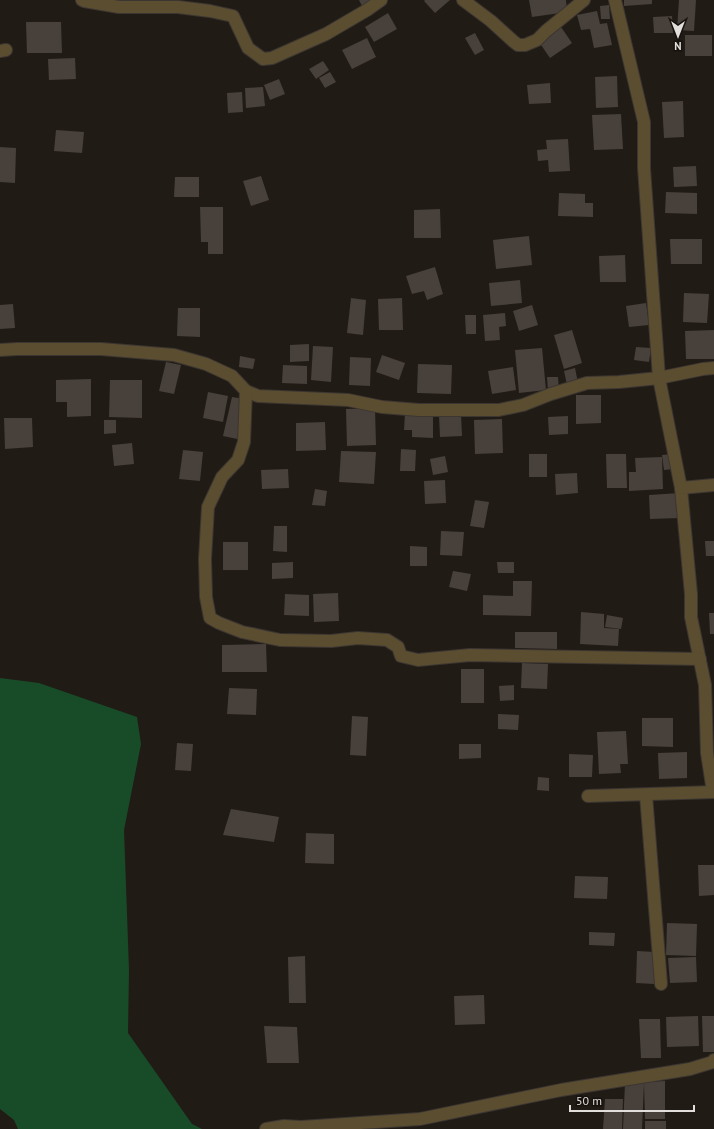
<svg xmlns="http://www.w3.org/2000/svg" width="714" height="1129" font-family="'PT Sans',sans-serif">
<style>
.green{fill:#184c28}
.building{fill:#47403b}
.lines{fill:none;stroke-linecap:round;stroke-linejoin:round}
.minor-casing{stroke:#3c3632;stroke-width:14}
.minor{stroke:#5b4d30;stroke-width:12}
</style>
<rect width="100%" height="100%" fill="#211b16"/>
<path class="green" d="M0 678 39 683 137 717 141 744 124 830 129 970 128 1033 192 1124 202 1129H18L14 1120 0 1109Z"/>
<g class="building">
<path d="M359 0H381L363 8Z"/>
<path d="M425 0H450L435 13 424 1Z"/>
<path d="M529 0H566L567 12 532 17Z"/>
<path d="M624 0H652V4L624 6Z"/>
<path d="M679 0H696L694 31 677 30Z"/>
<path d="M609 5 610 19H601L600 6Z"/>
<path d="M597 11 600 24 607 23 612 45 594 48 590 29 581 30 577 15Z"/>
<path d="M388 13 397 29 374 42 365 27Z"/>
<path d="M672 16 673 33H654L653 17Z"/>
<path d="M26 22H61L62 53H27Z"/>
<path d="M561 27 572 43 550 58 539 42Z"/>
<path d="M475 33 484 50 475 55 465 38Z"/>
<rect x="685" y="35" width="27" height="21"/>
<path d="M367 38 376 57 352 69 342 50Z"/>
<path d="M75 58 76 79 49 80 48 59Z"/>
<path d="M323 61 329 70 316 79 309 69Z"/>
<path d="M330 72 336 82 325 88 319 78Z"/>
<path d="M617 76 618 107 596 108 595 77Z"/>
<path d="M279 79 285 94 270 100 264 85Z"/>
<path d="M550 83 551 103 529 104 527 85Z"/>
<path d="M263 87 265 106 246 108 245 88Z"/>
<path d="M242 92 243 112 228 113 227 93Z"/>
<path d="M683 101 684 137 664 138 662 102Z"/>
<path d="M621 114 623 149 594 150 592 115Z"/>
<path d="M56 130 84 132 82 153 54 151Z"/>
<path d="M568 139 570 171 549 172 548 160 538 161 537 150 547 149 546 140Z"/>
<path d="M0 147 16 148 15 183 0 182Z"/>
<path d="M696 166 697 186 674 187 673 167Z"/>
<path d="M261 176 269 200 251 206 243 181Z"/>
<path d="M175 177H199V197H174Z"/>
<path d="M666 192 697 193V214L665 213Z"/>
<path d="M559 193 585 194V203H593V217L558 216Z"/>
<path d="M200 207H223V254H208V242H201Z"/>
<path d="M440 209 441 238H414V210Z"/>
<path d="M529 236 532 265 496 269 493 240Z"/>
<path d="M670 239H702V264H671Z"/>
<path d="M625 255 626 282H600L599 256Z"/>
<path d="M435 267 443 294 427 300 424 291 412 294 406 276Z"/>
<path d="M520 280 522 303 491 306 489 283Z"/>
<path d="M684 293 709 294 707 323 683 322Z"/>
<path d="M351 298 366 300 363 335 347 333Z"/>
<path d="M402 298 403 330H379L378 299Z"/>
<path d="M646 303 649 325 629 327 626 306Z"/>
<path d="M13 304 15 328 0 329V305Z"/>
<path d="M532 305 538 325 519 331 513 311Z"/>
<path d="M178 308H200V337L177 336Z"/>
<path d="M505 313 506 326 499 327 500 340 485 341 483 315Z"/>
<path d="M465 315H476V334H466Z"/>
<path d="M572 330 582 363 564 369 554 335Z"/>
<path d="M714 330V359H686L685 331Z"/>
<path d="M309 344V361L290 362V345Z"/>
<path d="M313 346 333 347 331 382 311 380Z"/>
<path d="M636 347 651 348 649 362 634 360Z"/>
<path d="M542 348 546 390 519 393 515 350Z"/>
<path d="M382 355 405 363 399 380 376 372Z"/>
<path d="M240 356 255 359 253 369 239 367Z"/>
<path d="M350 357 371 358 370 386 349 385Z"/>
<path d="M166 362 181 365 174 394 159 391Z"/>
<path d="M418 364 452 365 451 394 417 393Z"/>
<path d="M283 365 307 366V384L282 383Z"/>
<path d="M513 367 516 390 492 394 488 371Z"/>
<path d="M575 368 578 383 567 385 564 371Z"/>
<path d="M547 377H558L559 391H548Z"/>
<path d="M91 379V416L67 417V402H56V380Z"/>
<path d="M110 380H142V418L109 417Z"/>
<path d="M208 392 228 396 223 422 203 418Z"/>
<path d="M576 395H601V423L576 424Z"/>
<path d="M232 397 250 400 242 440 223 436Z"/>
<path d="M375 408 376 445 347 446 346 409Z"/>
<path d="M405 413 433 414V438L412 437V430H404Z"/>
<path d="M461 414 462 436 440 437 439 415Z"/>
<path d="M568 416V434L549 435 548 417Z"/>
<path d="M4 418H32L33 447 5 449Z"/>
<path d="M502 419 503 453 475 454 474 420Z"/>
<path d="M104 420H116V433L104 434Z"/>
<path d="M325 422 326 450 296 451V423Z"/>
<path d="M132 443 134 464 114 466 112 445Z"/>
<path d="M401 449 416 450 415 471H400Z"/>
<path d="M183 450 203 452 200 481 179 479Z"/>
<path d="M341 451 376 452 374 484 339 482Z"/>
<rect x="529" y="454" width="18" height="23"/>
<path d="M606 454H626L627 488H607Z"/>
<path d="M673 454 674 469 664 470 662 455Z"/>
<path d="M445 456 448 472 433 475 430 459Z"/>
<path d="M662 457 663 489 629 491V472H636L635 458Z"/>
<path d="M288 469 289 488 262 489 261 470Z"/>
<path d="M577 473 578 493 556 495 555 474Z"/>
<path d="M445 480 446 503 425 504 424 481Z"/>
<path d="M315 489 327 491 325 506 312 505Z"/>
<path d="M680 493 681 518 650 519 649 495Z"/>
<path d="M475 500 489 502 484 528 470 526Z"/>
<path d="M274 526H287V552L273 551Z"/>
<path d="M441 531 464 532 462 556 440 555Z"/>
<path d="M705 541H714V556H706Z"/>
<rect x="223" y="542" width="25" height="28"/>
<path d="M410 546 427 547V566H410Z"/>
<path d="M293 562V578L272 579V563Z"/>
<path d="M497 562H514V573H498Z"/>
<path d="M453 571 471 574 467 591 449 587Z"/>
<path d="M513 581H532L531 616 483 615V595L513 596Z"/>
<path d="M338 593 339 621 314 622 313 594Z"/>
<path d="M285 594 309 595V616L284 615Z"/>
<path d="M581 612 604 614V628L619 629 618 646 580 644Z"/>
<path d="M709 613H714V634H710Z"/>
<path d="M607 615 623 618 621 629 605 627Z"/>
<path d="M515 632H557V649L515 648Z"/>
<path d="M266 644 267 672H222V645Z"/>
<path d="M522 663 548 664 547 689 521 688Z"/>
<rect x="461" y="669" width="23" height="34"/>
<path d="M514 685V700L500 701 499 686Z"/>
<path d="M229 688 257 689 256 715 227 714Z"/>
<path d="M498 714 519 715 518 730 498 729Z"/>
<path d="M352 716 368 717 366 756 350 755Z"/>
<path d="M642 718H673V747L642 746Z"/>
<path d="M626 731 628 764H620L621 773 599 774 597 732Z"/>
<path d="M177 743 193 744 191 771 175 770Z"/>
<path d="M459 744H481V758L459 759Z"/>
<path d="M687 752V778L659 779 658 753Z"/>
<path d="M569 754 593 755 592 777H569Z"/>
<path d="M538 777 549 778V791L537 790Z"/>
<path d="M231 809 279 817 274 842 223 835Z"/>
<path d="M306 833 334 834V864L305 863Z"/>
<path d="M698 865H714V895L699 896Z"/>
<path d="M575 876 608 877 607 899 574 898Z"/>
<path d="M667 923 697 924 696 956 666 955Z"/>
<path d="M589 932 615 933 614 946 589 945Z"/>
<path d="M637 951 655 952 654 984 636 983Z"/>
<path d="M305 956 306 1003H289L288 957Z"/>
<path d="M696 957 697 982 670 983 668 958Z"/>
<path d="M484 995 485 1024 455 1025 454 996Z"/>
<path d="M698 1016 699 1046 667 1047 666 1017Z"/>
<path d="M702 1016H714V1052H703Z"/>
<path d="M639 1019H660L661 1058H641Z"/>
<path d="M264 1026 297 1027 299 1063H267Z"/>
<path d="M665 1081V1119H645L644 1082Z"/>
<path d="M625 1083H644L642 1129H623Z"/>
<path d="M605 1099H623L622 1129H603Z"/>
<rect x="645" y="1121" width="21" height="8"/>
</g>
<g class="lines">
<g class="minor-casing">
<g id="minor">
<path d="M82 0 84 1 119 7H178L210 11 233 16 248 48 263 59 272 58 326 34 367 10 381 0"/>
<path d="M463 0 491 21 513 41 518 45H525L537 40 546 31 584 0"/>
<path d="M615 0 644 122V168L659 378 681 488 691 594V617L705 685 707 753 713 792"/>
<path d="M0 51 6 50"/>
<path d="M0 350 17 349H101L174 355 206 364 232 376 246 391 258 396 348 400 382 407 419 410H499L523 405 551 394 587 383 619 382 659 378 703 369 714 368"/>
<path d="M246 391 244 442 238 460 222 477 208 507 205 559 206 597 210 618 219 623 242 632 280 640 331 641 358 638 387 640 398 647 401 656 418 660 470 655 700 659"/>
<path d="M681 488 714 485"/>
<path d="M646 795 661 984"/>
<path d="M588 796 714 792"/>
<path d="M266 1129 284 1126 301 1127 420 1119 561 1090 690 1069 713 1062 714 1060"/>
</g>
</g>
<use href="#minor" class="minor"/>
</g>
<g transform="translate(678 36) rotate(180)" stroke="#18120e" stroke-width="3" paint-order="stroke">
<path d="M0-3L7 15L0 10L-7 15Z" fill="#e2dedb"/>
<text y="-6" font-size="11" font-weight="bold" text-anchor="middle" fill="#e2dedb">N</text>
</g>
<path d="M570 1105v6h124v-6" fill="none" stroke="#e2dedb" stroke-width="2"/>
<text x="576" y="1105" font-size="12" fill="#e2dedb" stroke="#18120e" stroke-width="3" paint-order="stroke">50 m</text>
</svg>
